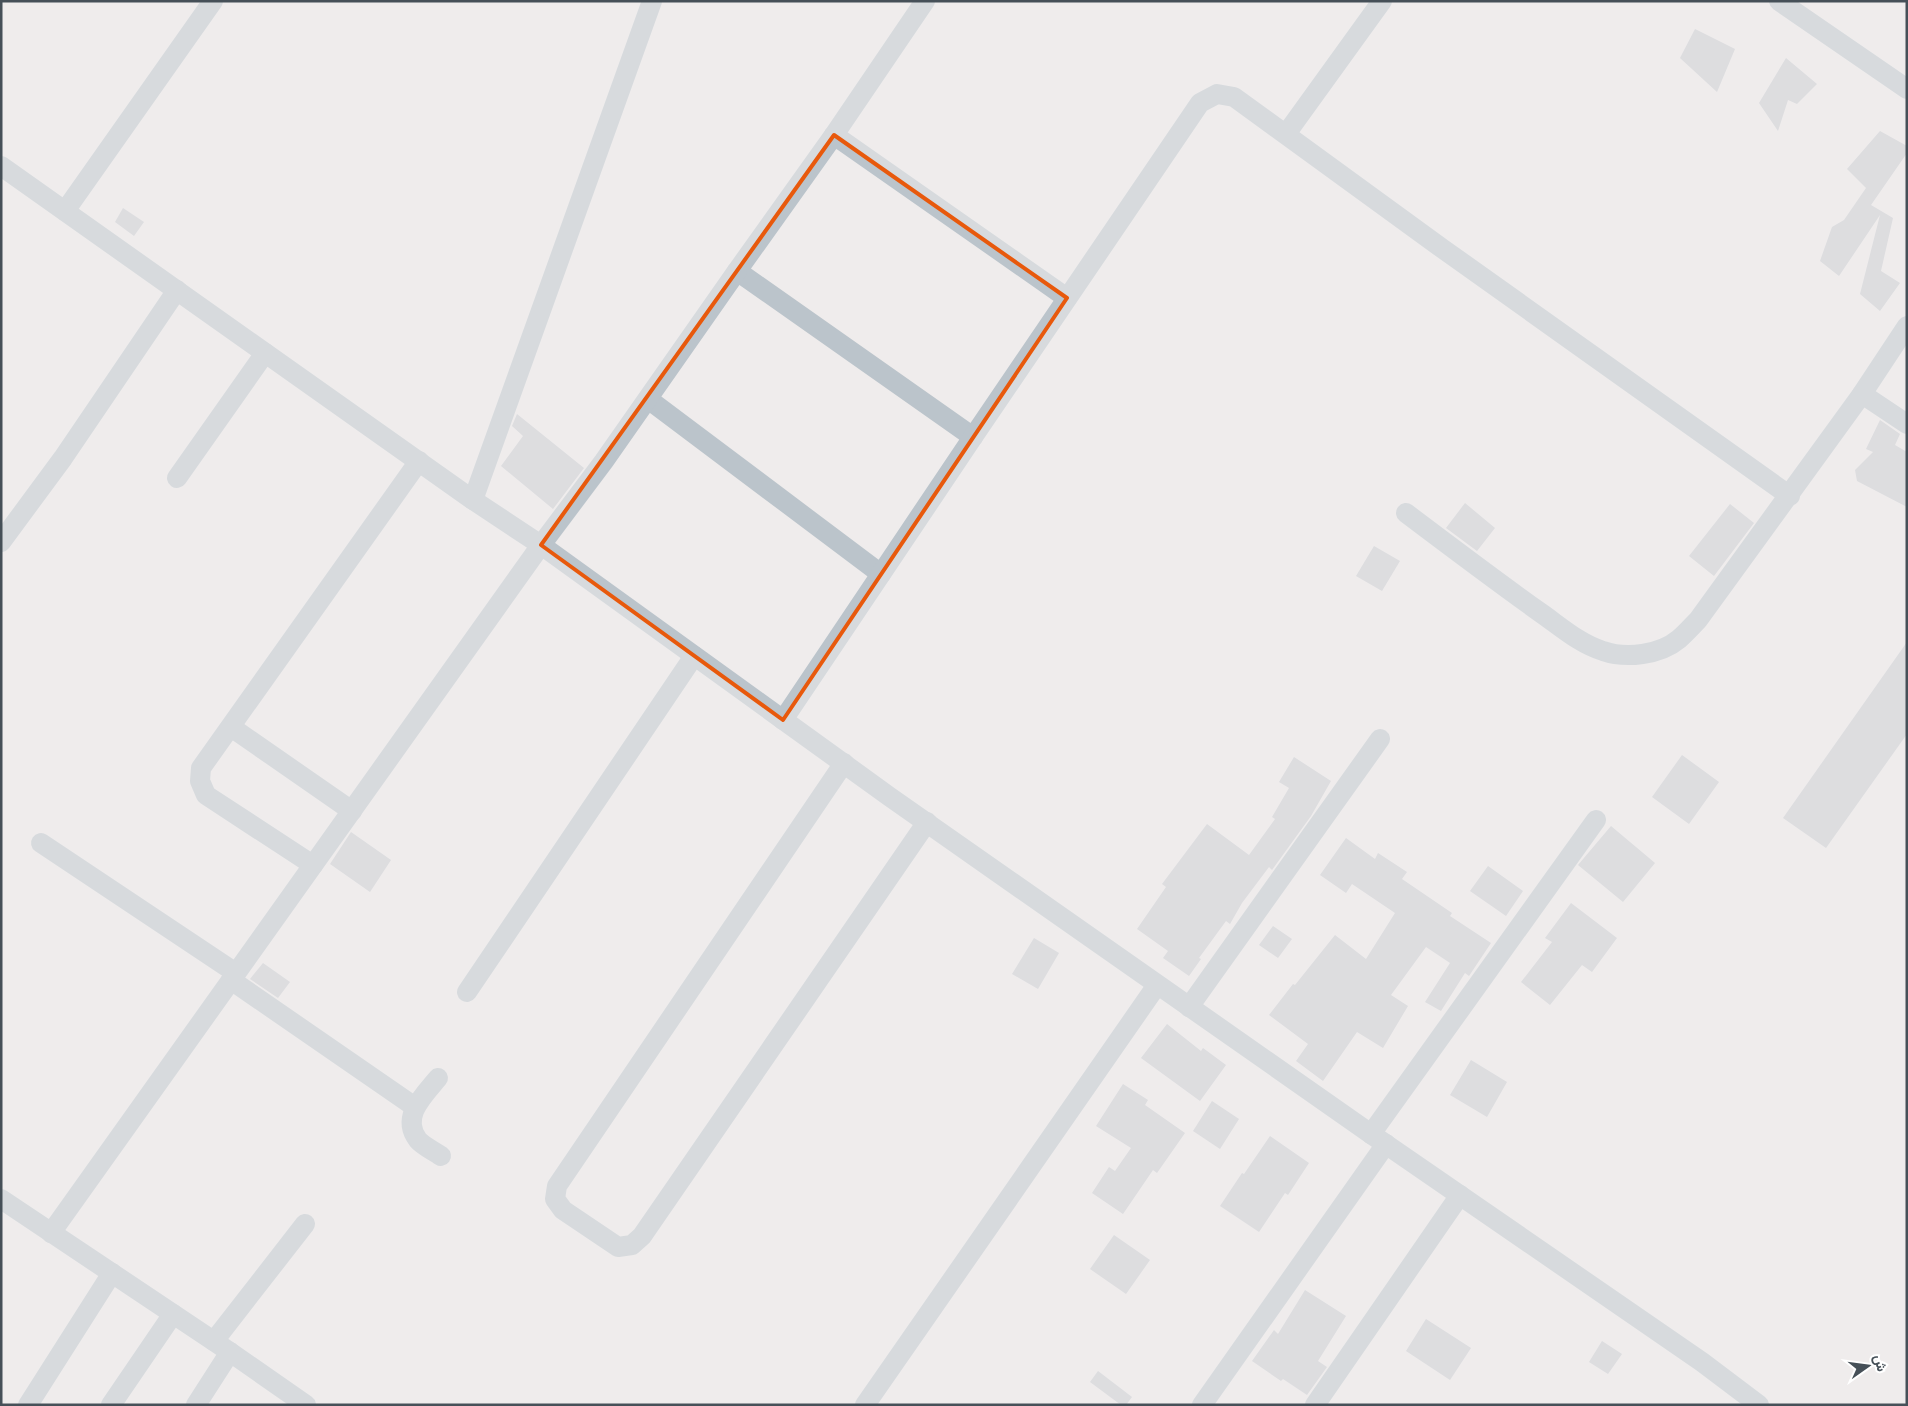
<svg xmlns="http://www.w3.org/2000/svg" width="1908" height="1406" font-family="Mulish,Vazirmatn,sans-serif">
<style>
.building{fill:#c7c9cf}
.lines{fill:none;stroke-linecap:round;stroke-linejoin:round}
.minor{stroke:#bbc4cb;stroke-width:20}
.marked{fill:none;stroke:#e8590c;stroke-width:4;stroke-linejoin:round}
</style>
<rect width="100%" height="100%" fill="#efecec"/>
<g class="building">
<path d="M1695 29 1735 49 1717 92 1680 58Z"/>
<path d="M1786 58 1817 84 1797 104 1788 100 1778 131 1759 103Z"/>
<path d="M1880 131 1907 146V153L1871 205 1893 218 1881 271 1900 283 1880 311 1860 294 1880 215 1839 276 1820 261 1832 227 1844 220 1866 188 1847 169Z"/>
<path d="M123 208 144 222 134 236 115 222Z"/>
<path d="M517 414 584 468 553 509 501 466 523 436 512 426Z"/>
<path d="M1880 420 1900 434 1895 445 1907 452V507L1857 481 1855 470 1873 452 1866 449Z"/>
<path d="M1465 503 1495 528 1477 551 1446 528Z"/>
<path d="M1730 504 1754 523 1714 576 1689 556Z"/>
<path d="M1374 546 1400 561 1382 591 1356 576Z"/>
<path d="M1907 642V734L1826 848 1783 818Z"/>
<path d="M1682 755 1719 782 1689 824 1652 797Z"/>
<path d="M1294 757 1331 781 1311 816 1272 870 1269 867 1242 903 1230 924 1226 921 1199 958 1201 959 1189 976 1163 958 1168 951 1137 929 1166 887 1162 884 1207 824 1249 855 1275 819 1272 817 1289 788 1279 782Z"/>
<path d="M1611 826 1655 863 1623 902 1578 865Z"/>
<path d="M351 832 391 860 370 892 330 864Z"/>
<path d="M1346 838 1375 859 1378 853 1407 872 1402 879 1452 913 1450 916 1491 943 1469 976 1465 973 1441 1011 1425 1002 1450 963 1426 947 1391 995 1408 1006 1383 1048 1357 1032 1323 1081 1296 1061 1308 1044 1269 1015 1293 984 1295 985 1335 935 1366 959 1395 913 1352 884 1346 893 1320 875Z"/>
<path d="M1488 866 1523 891 1506 916 1470 891Z"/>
<path d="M1571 903 1617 938 1592 972 1582 965 1550 1005 1521 982 1552 942 1545 938Z"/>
<path d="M1273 926 1292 939 1278 958 1259 945Z"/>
<path d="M1034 938 1059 953 1038 989 1012 974Z"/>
<path d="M263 963 290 982 278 998 250 979Z"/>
<path d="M1167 1024 1201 1051 1203 1048 1226 1065 1200 1101 1141 1058Z"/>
<path d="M1471 1060 1507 1082 1487 1117 1450 1095Z"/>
<path d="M1123 1084 1148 1100 1145 1105 1185 1133 1157 1173 1153 1170 1123 1214 1092 1193 1109 1167 1115 1171 1131 1148 1096 1126Z"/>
<path d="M1212 1101 1239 1119 1220 1149 1193 1131Z"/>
<path d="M1270 1136 1309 1163 1288 1195 1285 1193 1259 1232 1220 1206 1242 1173 1244 1174Z"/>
<path d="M1114 1235 1150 1260 1126 1294 1090 1269Z"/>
<path d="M1305 1290 1346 1316 1318 1361 1327 1367 1307 1395 1283 1379 1281 1381 1252 1361 1274 1330 1278 1334Z"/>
<path d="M1426 1319 1471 1348 1450 1380 1406 1351Z"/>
<path d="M1602 1341 1622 1354 1608 1374 1589 1362Z"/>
<path d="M1098 1371 1132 1397 1126 1405H1121L1090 1382Z"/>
</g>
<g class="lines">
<g class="minor">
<path d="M925 1 834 135 737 271 973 437"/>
<path d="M1779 1 1907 89"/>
<path d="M1286 134 1382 1"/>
<path d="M834 135 1067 298"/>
<path d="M1 166 473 500 541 545 890 797 1371 1134 1702 1362 1759 1405"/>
<path d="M65 211 213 1"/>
<path d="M1862 394 1907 424"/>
<path d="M648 399 881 574"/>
<path d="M177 478 265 353"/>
<path d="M473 500 652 1"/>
<path d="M1406 513C1451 547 1496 581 1541 613 1561 627 1580 644 1603 651 1626 659 1660 655 1679 639 1686 633 1692 626 1698 620L1862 394 1907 326"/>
<path d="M1 542 63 458 177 290"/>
<path d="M783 720 973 437 1200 103 1217 94 1234 97 1443 249 1790 496"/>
<path d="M231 727 352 811"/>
<path d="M844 763 557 1186 555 1199 563 1210 618 1247 632 1245 642 1236 927 822"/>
<path d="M41 843 236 973"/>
<path d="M313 865 206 795 200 781 201 768 419 461"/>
<path d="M231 980 415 1107"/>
<path d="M467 992 694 656"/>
<path d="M1189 1007 1380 739"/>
<path d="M438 1078C424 1095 400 1117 418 1140 423 1146 434 1151 441 1156"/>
<path d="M1371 1134 1596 820"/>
<path d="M1 1199 230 1352 306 1405"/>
<path d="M51 1233 541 545 604 461 737 271"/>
<path d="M214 1341 305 1224"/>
<path d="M28 1405 112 1273"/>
<path d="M111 1405 173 1314"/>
<path d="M196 1405 230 1352"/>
<path d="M865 1405 1157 985"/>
<path d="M1202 1405 1386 1144"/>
<path d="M1315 1405 1460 1195"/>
</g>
</g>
<path d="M0 0H1908V1406H0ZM834 135 1067 298 783 720 541 545Z" fill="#efecec" fill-opacity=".55" fill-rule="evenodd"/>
<path class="marked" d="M834 135 1067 298 783 720 541 545Z"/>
<rect width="1908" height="1406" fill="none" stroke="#465058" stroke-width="5"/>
<g transform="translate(1868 1366) rotate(76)" stroke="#ffffff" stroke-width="4" paint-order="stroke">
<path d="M0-4L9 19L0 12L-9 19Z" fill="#465058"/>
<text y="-8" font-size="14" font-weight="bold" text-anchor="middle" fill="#465058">ش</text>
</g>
</svg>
